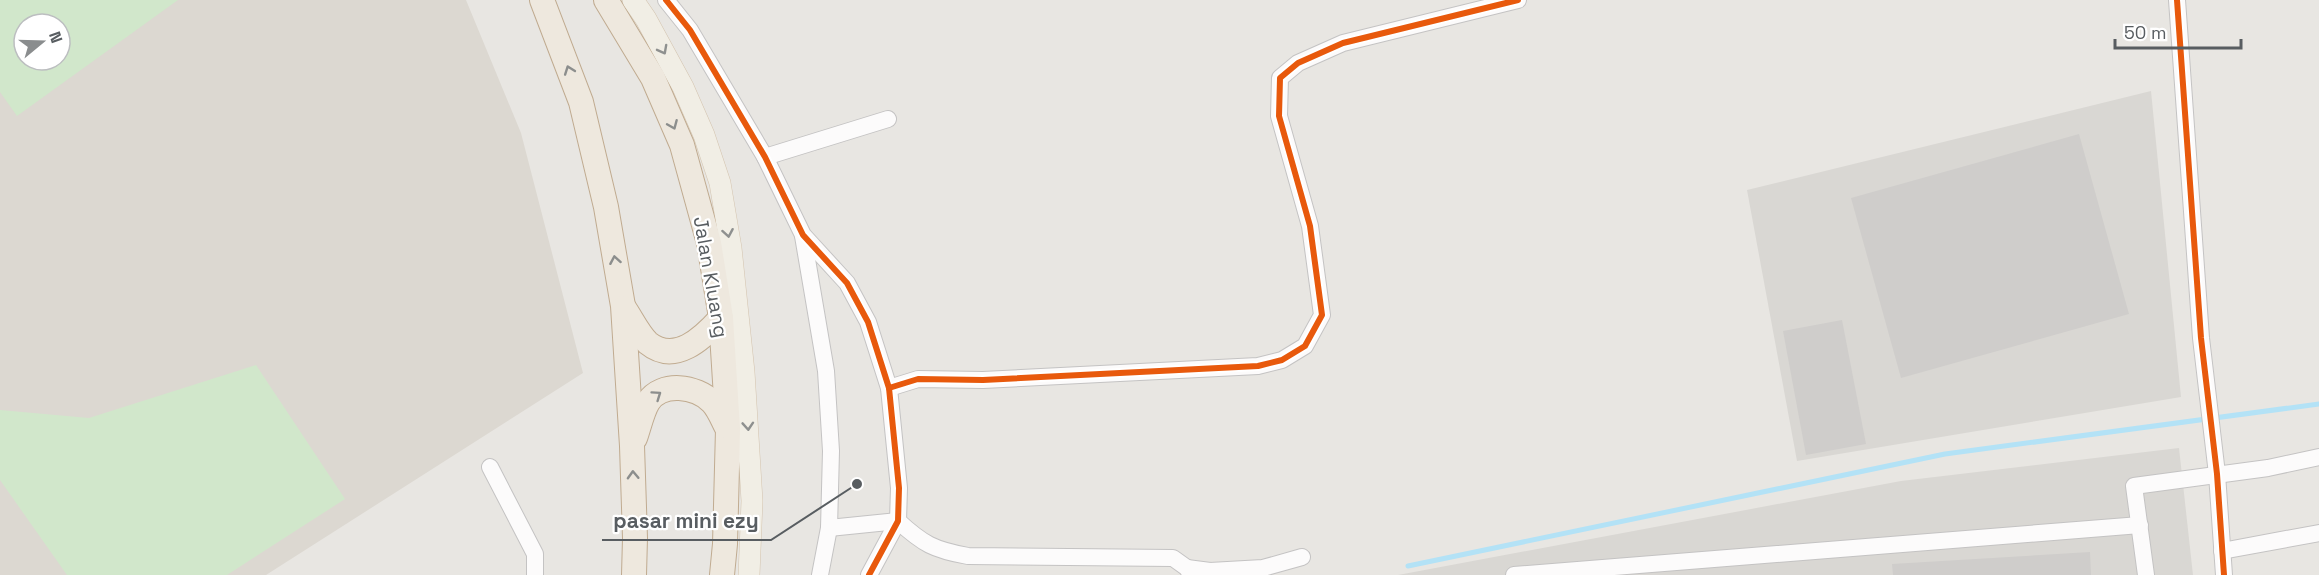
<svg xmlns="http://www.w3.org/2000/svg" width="2319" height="575" font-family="'Space Grotesk',sans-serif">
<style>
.industrial{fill:#d9d7d3}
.education{fill:#dcd8d1;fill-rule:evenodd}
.green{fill:#d1e7cb;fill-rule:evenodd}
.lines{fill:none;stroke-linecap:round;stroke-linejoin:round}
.stream{stroke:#b3e2f6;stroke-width:5}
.building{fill:#cfcdcb}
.minor-casing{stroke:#c4c3c3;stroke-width:18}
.major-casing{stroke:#d3c3ae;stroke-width:22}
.highway-casing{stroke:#c0ab90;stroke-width:26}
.minor{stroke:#fcfbfb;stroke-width:16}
.major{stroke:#f1eee5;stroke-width:21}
.highway{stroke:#eee8de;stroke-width:24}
.cycleway-casing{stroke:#fff;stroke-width:10}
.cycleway{stroke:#e8590c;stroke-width:6}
.oneway{stroke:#8e908f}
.oneway2{stroke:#8c8e8d}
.labels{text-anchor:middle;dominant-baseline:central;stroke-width:4.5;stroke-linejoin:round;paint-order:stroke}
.street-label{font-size:20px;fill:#585d61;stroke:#fff}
.leader{fill:none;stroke:#585d61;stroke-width:2}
.callout-dot{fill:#585d61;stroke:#fff;stroke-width:2}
.callout-label{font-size:21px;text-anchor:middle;font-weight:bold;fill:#585d61;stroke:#fff;stroke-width:4.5;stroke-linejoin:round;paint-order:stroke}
</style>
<rect width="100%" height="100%" fill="#e8e6e2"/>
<g class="industrial">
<path d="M2151 91 2181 397 1797 461 1747 190Z"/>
<path d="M2179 448 2193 575H1398L1901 481Z"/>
</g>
<path class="education" d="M0 0H466L521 133 583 373 266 575H0ZM24 24H60V60H24Z"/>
<g class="green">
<path d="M0 0H178L17 116 0 92ZM24 24H60V60H24Z"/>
<path d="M256 365 345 499 227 575H67L0 480V410L89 418Z"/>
</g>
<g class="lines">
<path class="stream" d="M1408 566 1945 454 2319 404"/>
</g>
<g class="building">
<path d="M2079 134 2129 314 1901 378 1851 198Z"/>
<path d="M1842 320 1866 444 1806 455 1783 331Z"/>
<path d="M2090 552 2091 575H1893L1892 564Z"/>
</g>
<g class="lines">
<g class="minor-casing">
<g id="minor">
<path d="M666 0 690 30 765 157 803 235 847 283 868 322 889 388 899 488 898 521 869 575"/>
<path d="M2177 0 2201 338 2217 474 2224 575"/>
<path d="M765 157 888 119"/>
<path d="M803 236 826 371 831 451 829 528 820 575"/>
<path d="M889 388 918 379 983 380 1258 366 1282 360 1305 346 1322 315 1310 226 1279 116 1280 78 1298 63 1343 43 1518 0"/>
<path d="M490 467 535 554V575"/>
<path d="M829 528 898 521C923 544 934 550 968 556L1173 558 1187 568 1191 575"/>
<path d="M2222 551 2319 533"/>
<path d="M1187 568 1210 571 1263 568 1302 557"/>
<path d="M1514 575 2140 525"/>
<path d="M2146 575 2134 486 2268 468 2319 457"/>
</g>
</g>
<g class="major-casing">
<path id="major" d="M633 0 646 19 683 87 704 135 720 183 731 248 744 372 752 501 749 575"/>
</g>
<g class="highway-casing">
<g id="highway">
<path d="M542 0 581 102 606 207 623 306 632 446 635 538 634 575"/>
<path d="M606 0 653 78 682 145 709 243 721 318 728 429 725 544 722 575"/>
<path d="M624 308C631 318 639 335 648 343 675 365 703 338 721 318"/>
<path d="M635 438C639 427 642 412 648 402 662 381 696 386 712 402 718 408 722 418 726 426"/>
</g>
</g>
<use href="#minor" class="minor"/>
<use href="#major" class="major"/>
<use href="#highway" class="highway"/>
<g class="cycleway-casing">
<g id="cycleway">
<path d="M666 0 690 30 765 157 803 235 847 283 868 322 889 388 899 488 898 521 869 575"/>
<path d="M2177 0 2201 338 2217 474 2224 575"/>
<path d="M889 388 918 379 983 380 1258 366 1282 360 1305 346 1322 315 1310 226 1279 116 1280 78 1298 63 1343 43 1518 0"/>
</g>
</g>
<use href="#cycleway" class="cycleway"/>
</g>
<defs><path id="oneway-chevron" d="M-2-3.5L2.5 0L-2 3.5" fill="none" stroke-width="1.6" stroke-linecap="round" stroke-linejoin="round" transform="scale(1.5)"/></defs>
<g class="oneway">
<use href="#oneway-chevron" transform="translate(663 50) rotate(62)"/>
<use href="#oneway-chevron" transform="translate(728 233) rotate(80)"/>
<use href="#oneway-chevron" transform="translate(748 426) rotate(86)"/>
</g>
<g class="oneway2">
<use href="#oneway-chevron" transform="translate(569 70) rotate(-110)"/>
<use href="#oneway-chevron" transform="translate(673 125) rotate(67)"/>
<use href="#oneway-chevron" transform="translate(615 260) rotate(-100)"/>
<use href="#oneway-chevron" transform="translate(657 395) rotate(-35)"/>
<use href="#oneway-chevron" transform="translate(633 475) rotate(-92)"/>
</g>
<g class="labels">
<g class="street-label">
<text transform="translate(711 277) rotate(80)">Jalan Kluang</text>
</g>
</g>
<path class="leader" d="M857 484L771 540H602"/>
<circle class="callout-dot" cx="857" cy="484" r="6"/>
<g class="callout-label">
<text x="686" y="528">pasar mini ezy</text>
</g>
<g transform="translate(42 42) rotate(71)"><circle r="28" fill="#ffffff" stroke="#bcbec0" stroke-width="1.5"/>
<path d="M0-4.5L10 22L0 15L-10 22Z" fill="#8a8d8e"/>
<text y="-9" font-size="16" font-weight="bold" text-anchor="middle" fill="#585d61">N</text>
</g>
<path d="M2115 39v9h126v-9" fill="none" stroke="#585d61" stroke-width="3"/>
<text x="2124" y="39" font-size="18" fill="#585d61" stroke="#ffffff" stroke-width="4.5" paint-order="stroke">50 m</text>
</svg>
